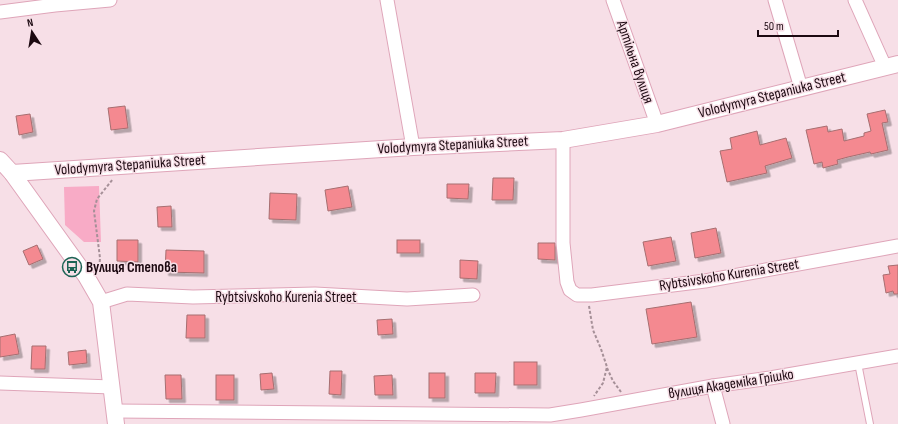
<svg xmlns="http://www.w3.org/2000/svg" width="898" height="424" font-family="'Sofia Sans Condensed',sans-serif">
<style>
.green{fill:#f8abc6}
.building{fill:#f48990;stroke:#a66e70;filter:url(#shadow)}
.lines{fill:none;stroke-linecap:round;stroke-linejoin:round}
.service-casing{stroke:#dfa5b9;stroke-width:8}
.minor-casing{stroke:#dfa5b9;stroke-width:15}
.tertiary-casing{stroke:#dfa5b9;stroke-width:18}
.path{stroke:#a69098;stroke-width:2;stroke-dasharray:3 2;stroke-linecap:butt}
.service{stroke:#fff;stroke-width:6}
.minor{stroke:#fff;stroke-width:13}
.tertiary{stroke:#fff;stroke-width:16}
.labels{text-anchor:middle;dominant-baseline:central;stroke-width:3;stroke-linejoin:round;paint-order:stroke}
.street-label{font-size:15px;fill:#1c0911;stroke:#f7dfe7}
.poi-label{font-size:15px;font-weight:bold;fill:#1c0911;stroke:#f7dfe7;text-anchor:start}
</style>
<defs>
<filter id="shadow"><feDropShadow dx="3.5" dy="3.5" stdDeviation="0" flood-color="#0004"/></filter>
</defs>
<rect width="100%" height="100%" fill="#f7dfe7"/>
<path class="green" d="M99 186 101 242H84L65 225 64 187Z"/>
<g class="building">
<path d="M125 106 128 128 111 130 108 108Z"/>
<path d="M885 110 888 122 882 123 888 150 871 154 870 152 848 157 837 160 838 164 823 168 822 162 814 164 806 130 827 126 828 132 842 129 844 141 864 136V133L871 131 867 114Z"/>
<path d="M30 114 33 132 19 135 16 116Z"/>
<path d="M757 131 760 145 786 138 792 158 765 166 767 173 727 182 720 151 732 149 730 138Z"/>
<path d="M493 178H514L513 200H492Z"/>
<path d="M447 184H469L468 199 447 198Z"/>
<path d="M348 186 352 207 328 211 325 190Z"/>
<path d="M270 193 297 194 296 220 269 219Z"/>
<path d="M171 206 172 227H158L157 207Z"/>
<path d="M716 228 721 253 695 258 691 233Z"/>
<path d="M671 237 676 261 648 266 643 242Z"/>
<path d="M117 240H138V262L117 261Z"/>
<rect x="397" y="240" width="23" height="13"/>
<path d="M538 243H555V260L538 259Z"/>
<path d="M37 245 43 259 29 265 23 251Z"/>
<path d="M166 250 204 251V273L165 272Z"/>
<path d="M460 260 478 261 477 279 460 278Z"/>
<path d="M898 265V294H894L893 291 886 293 883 275 890 274 888 266Z"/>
<path d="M691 302 697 337 652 344 646 309Z"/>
<path d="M187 315H205V338H186Z"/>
<path d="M392 319 393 334 378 335 377 320Z"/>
<path d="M15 334 19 354 0 357V337Z"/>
<path d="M32 346H46L45 369H31Z"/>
<path d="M86 350 87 363 69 365 68 352Z"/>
<rect x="514" y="362" width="23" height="23"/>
<path d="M330 371H342L341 395 329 394Z"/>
<path d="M272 373 274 389 261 390 260 374Z"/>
<rect x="429" y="373" width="16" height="25"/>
<path d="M475 373H496L495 393H475Z"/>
<path d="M165 375H181L182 399H166Z"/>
<rect x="216" y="375" width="18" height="25"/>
<path d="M392 375 393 395H375L374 376Z"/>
</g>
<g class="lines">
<g class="service-casing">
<path id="service" d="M858 363 870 424"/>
</g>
<g class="minor-casing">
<g id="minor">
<path d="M387 0 413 147"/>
<path d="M613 0 657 124"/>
<path d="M775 0 801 88"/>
<path d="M855 0 885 67"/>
<path d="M0 12 55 5 110 0"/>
<path d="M563 140V243L567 282 570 290 577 295H592L705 281 898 246"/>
<path d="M101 302 127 294 193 297 315 294 407 299 473 295"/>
<path d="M0 383 112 387"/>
<path d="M713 386 723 424"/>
<path d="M115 411 550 415 581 410 713 386 770 378 898 356"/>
</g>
</g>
<g class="tertiary-casing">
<g id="tertiary">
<path d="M0 160 12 173 86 276 101 302 116 424"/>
<path d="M12 173 413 147 563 140 657 124 898 64"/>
</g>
</g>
<g class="path">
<path d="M99 272 100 258 94 211 97 199 113 179"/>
<path d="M589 306 593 330 601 349 607 367 603 383 594 396"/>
<path d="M607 368 613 381 621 392"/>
</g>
<use href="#service" class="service"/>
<use href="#minor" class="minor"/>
<use href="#tertiary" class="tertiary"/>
</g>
<defs>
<g id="bus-ring" transform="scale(1)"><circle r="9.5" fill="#f7dfe7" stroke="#1d6355" stroke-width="1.5"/><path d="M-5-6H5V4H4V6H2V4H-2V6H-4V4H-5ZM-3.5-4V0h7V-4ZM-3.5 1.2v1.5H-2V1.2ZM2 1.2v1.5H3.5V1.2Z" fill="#1d6355"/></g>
</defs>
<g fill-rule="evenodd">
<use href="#bus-ring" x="72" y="267"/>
</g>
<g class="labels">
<g class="street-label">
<text transform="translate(635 62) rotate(71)">Артільна вулиця</text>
<text transform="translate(772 95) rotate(-14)">Volodymyra Stepaniuka Street</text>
<text transform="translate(453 145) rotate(-3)">Volodymyra Stepaniuka Street</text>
<text transform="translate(130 165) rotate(-4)">Volodymyra Stepaniuka Street</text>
<text transform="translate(729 275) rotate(-9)">Rybtsivskoho Kurenia Street</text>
<text x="286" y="297">Rybtsivskoho Kurenia Street</text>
<text transform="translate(731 384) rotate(-9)">вулиця Академіка Грішко</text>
</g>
<g class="poi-label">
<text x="86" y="267">Вулиця Степова</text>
</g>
</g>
<g transform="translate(32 32) rotate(348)" stroke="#f7dfe7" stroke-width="3" paint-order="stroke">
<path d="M0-3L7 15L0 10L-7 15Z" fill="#1c0911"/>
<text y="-6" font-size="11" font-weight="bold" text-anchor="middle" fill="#1c0911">N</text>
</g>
<path d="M758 30v6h80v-6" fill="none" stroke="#1c0911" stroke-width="2"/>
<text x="764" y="30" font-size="12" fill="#1c0911" stroke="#f7dfe7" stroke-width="3" paint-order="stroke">50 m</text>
</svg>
